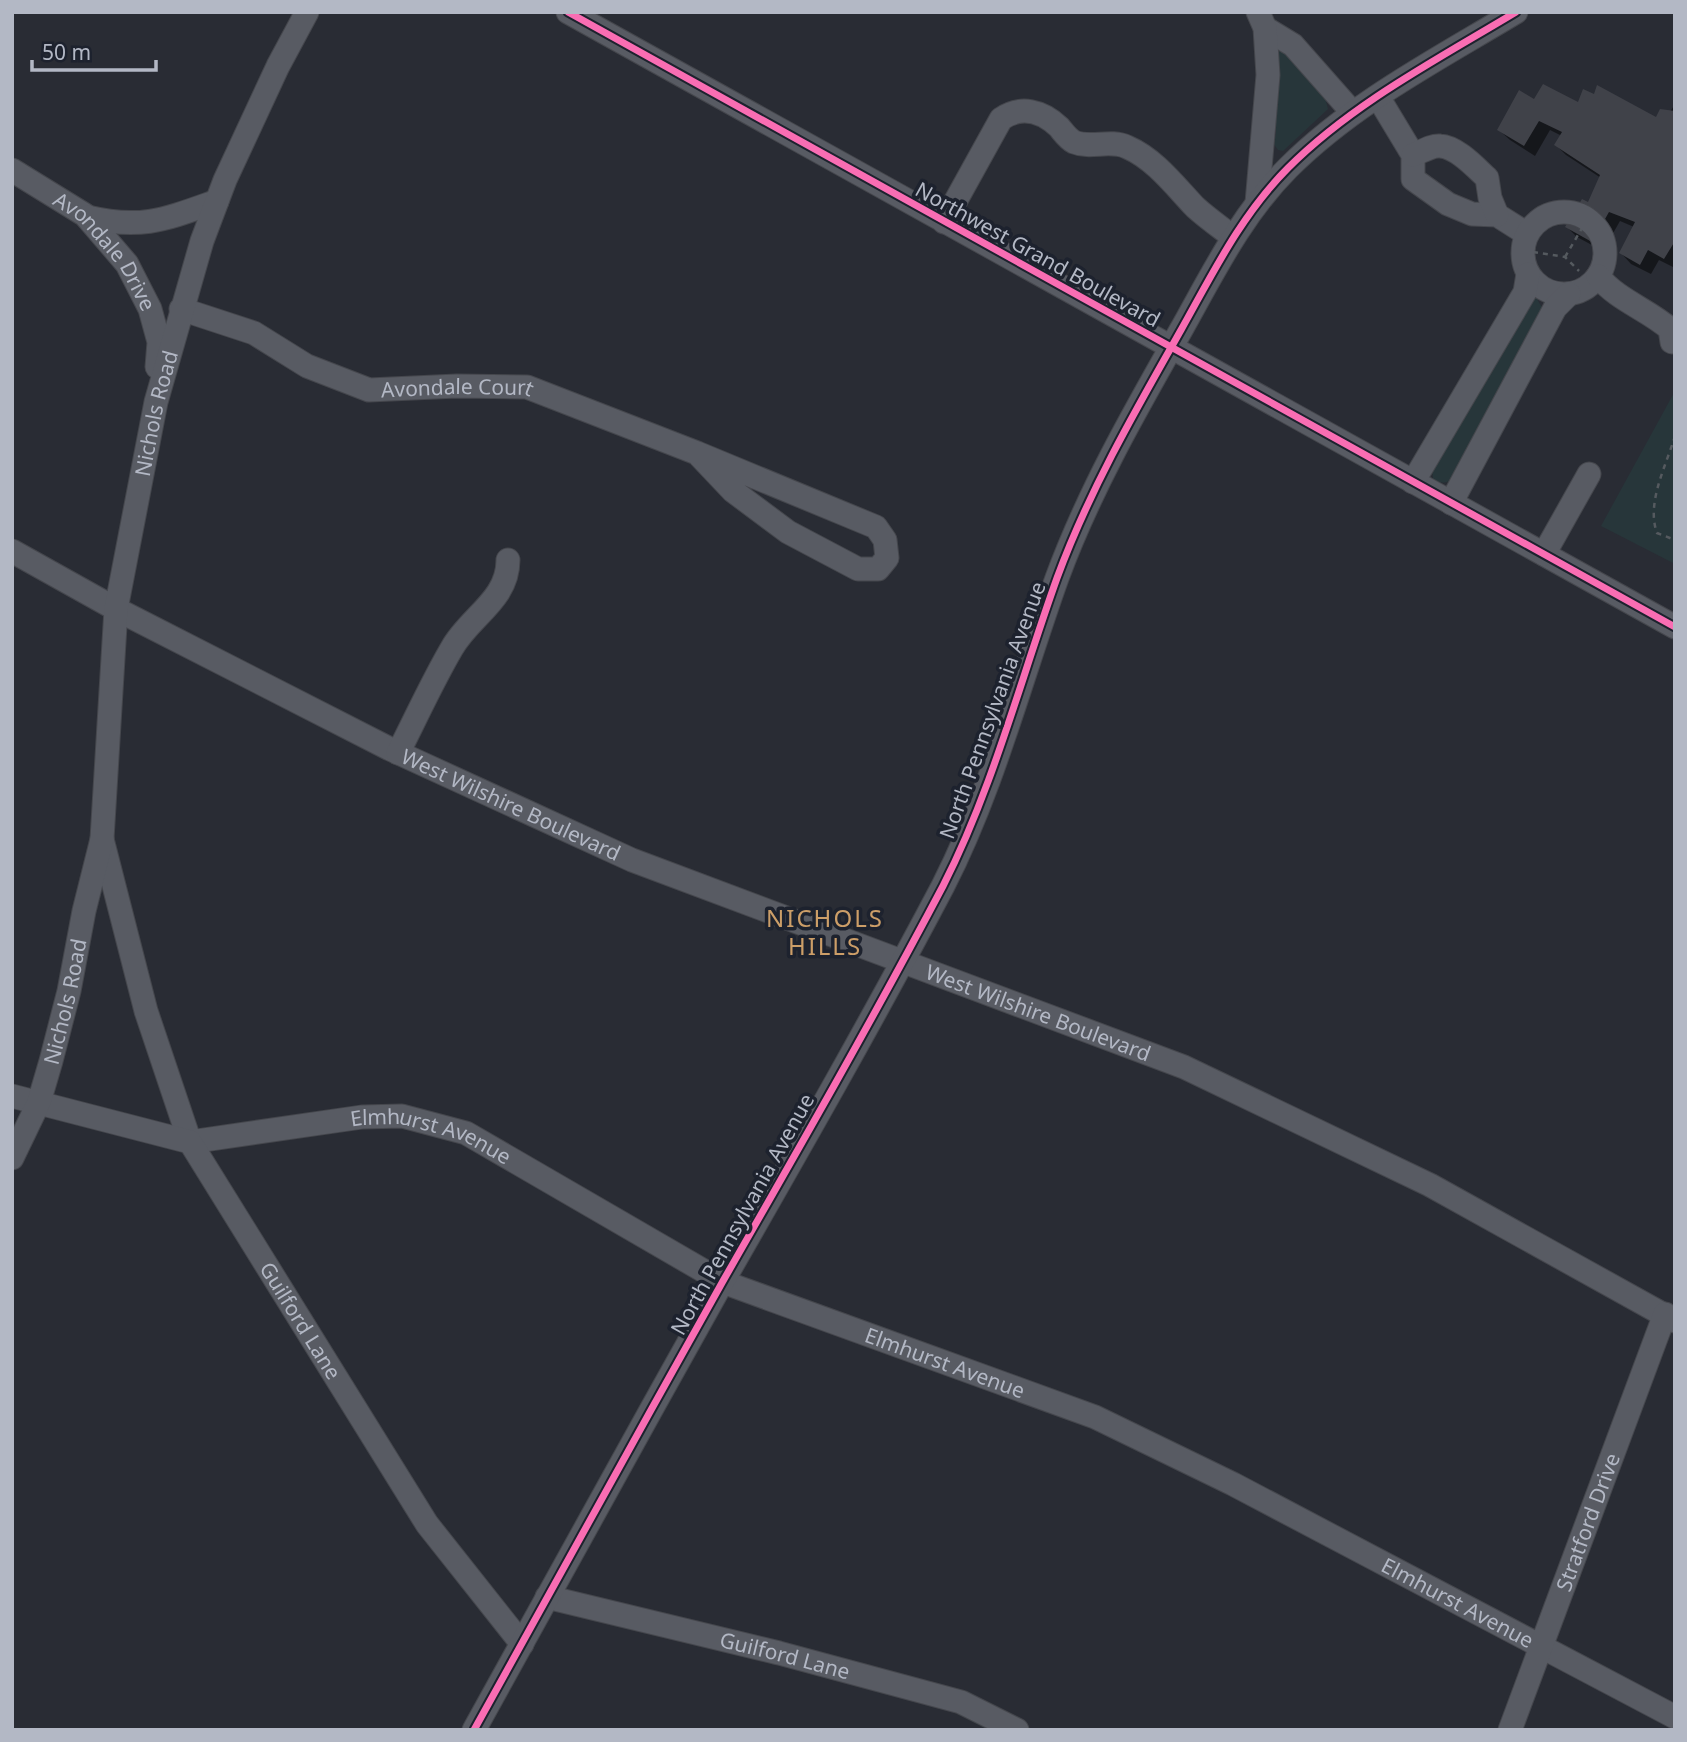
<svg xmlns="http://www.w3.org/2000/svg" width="1687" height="1742" font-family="'Noto Sans',sans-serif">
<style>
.green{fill:#27363a}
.shadow{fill:#0007}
.building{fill:#404249}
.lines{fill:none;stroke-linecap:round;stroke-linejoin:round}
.minor-casing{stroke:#45474d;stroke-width:25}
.path{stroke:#555a5f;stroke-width:2.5;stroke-dasharray:5 5;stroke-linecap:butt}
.minor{stroke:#585b63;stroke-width:23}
.cycleway-casing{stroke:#1d222e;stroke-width:11}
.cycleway{stroke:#f96db3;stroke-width:7}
.labels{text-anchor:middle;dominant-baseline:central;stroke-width:7;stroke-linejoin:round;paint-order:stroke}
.street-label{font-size:21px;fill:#b3b8c5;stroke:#1d222e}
.quarter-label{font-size:24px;letter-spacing:2px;fill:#cc9e68;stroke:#1d222e}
</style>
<rect width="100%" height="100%" fill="#292c34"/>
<g class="green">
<path d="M1279 50 1288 53 1326 101 1328 109 1283 151 1278 150 1273 143 1276 134V54Z"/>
<path d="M1532 297 1537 299 1544 311 1451 480C1444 484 1439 483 1433 479L1432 468Z"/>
<path d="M1675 391V564L1601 526Z"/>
</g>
<path class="shadow" d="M1534 101 1579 105 1657 119 1670 112 1675 104V268L1659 260 1651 274 1631 264 1621 253 1634 227 1620 221 1603 251 1577 237 1567 227 1589 204 1601 178 1566 155 1556 145 1562 136 1550 130 1535 156 1510 140 1499 130Z"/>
<path class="building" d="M1543 84 1578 102 1583 89 1594 94 1597 85 1656 117 1660 109 1675 111V241L1664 259 1648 250 1640 265 1619 253 1635 222 1609 212 1592 242 1565 227 1582 199 1588 202 1600 175 1554 145 1562 132 1539 121 1524 146 1497 130 1519 90 1534 99Z"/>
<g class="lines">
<g class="minor-casing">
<g id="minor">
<path d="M568 12 1675 627"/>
<path d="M1265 28 1293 45 1353 113"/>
<path d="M1378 97 1413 155V179L1448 204 1472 214 1497 215 1527 234"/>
<path d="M1413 155C1421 152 1432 145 1440 146 1457 147 1475 167 1487 178L1490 198 1497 215"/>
<path id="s1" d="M12 170 85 215 127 264 150 309 159 342 157 367"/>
<path d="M1257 203 1268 75 1265 28 1258 12"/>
<circle cx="1564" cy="253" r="41"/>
<path d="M87 217C142 230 166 219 217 201"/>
<path d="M944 222 1001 119C1021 105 1042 111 1059 127 1064 133 1068 139 1074 142 1091 149 1110 139 1127 147 1155 159 1175 186 1195 207 1207 218 1220 227 1233 237"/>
<path d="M1598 276C1617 300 1647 309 1670 329L1672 342"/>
<path id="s2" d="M181 309 254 333 307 366 369 390 457 386 527 387 697 453 733 491 788 532 858 569H878L887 558 885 540 876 527 697 453"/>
<path d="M1413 482 1525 292 1528 274"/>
<path d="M1451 503 1555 308 1569 294"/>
<path id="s3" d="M12 551 116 609 390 749 632 860 1184 1067 1430 1185 1675 1321"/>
<path d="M1544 554 1589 474"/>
<path d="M398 753C416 718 432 682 452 648 470 616 508 600 508 560"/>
<path id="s4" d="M102 839 146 1011 190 1142 362 1117 402 1116 466 1133 723 1282 1095 1417 1233 1484 1675 1717"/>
<path id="s5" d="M12 1096 190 1142 427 1524 522 1644"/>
<path id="s6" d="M12 1158 39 1102 51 1061 69 991 84 911 102 839 116 609 156 402 202 241 225 180 278 66 307 12"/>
<path id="s7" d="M547 1597 779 1653 961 1702 1017 1730"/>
<path d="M474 1730C558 1580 639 1430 723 1281 798 1150 873 1019 943 886 993 788 1020 681 1057 578 1089 491 1135 411 1181 330 1213 273 1241 215 1288 168 1353 103 1438 59 1516 12"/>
<path id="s8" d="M1510 1730 1665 1314"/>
</g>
</g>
<g class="path">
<path d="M1533 252 1565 257 1579 271"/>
<path d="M1565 257 1588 218"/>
<path d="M1675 436C1666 466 1646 503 1657 533L1675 540"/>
</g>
<use href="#minor" class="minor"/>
<g class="cycleway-casing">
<g id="cycleway">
<path d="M568 12 1675 627"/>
<path d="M474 1730C558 1580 639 1430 723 1281 798 1150 873 1019 943 886 993 788 1020 681 1057 578 1089 491 1135 411 1181 330 1213 273 1241 215 1288 168 1353 103 1438 59 1516 12"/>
</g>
</g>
<use href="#cycleway" class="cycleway"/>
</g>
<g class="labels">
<g class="street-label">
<text transform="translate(1038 254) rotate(29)">Northwest Grand Boulevard</text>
<text stroke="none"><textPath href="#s1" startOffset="126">Avondale Drive</textPath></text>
<text stroke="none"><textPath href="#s2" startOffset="294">Avondale Court</textPath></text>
<text stroke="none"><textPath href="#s6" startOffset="763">Nichols Road</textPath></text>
<text transform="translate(992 710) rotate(-70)">North Pennsylvania Avenue</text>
<text stroke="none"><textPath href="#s3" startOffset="560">West Wilshire Boulevard</textPath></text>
<text stroke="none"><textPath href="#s6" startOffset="166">Nichols Road</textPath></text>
<text stroke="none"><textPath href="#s3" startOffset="1127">West Wilshire Boulevard</textPath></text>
<text stroke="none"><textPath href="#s4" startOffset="562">Elmhurst Avenue</textPath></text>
<text transform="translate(742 1214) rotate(-61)">North Pennsylvania Avenue</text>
<text stroke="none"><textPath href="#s5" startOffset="394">Guilford Lane</textPath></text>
<text stroke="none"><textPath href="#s4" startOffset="1129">Elmhurst Avenue</textPath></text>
<text stroke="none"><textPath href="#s8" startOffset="222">Stratford Drive</textPath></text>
<text stroke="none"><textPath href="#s4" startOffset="1696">Elmhurst Avenue</textPath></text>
<text stroke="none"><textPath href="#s7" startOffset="245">Guilford Lane</textPath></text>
</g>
<g class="quarter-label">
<text x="825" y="917">NICHOLS<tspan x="825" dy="28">HILLS</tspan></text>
</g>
</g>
<rect width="1687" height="1742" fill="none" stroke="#b3b8c5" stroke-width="28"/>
<path d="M32 60v10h124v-10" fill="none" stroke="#b3b8c5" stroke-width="3.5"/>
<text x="42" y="60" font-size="21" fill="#b3b8c5" stroke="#1d222e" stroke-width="5" paint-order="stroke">50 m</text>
</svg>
